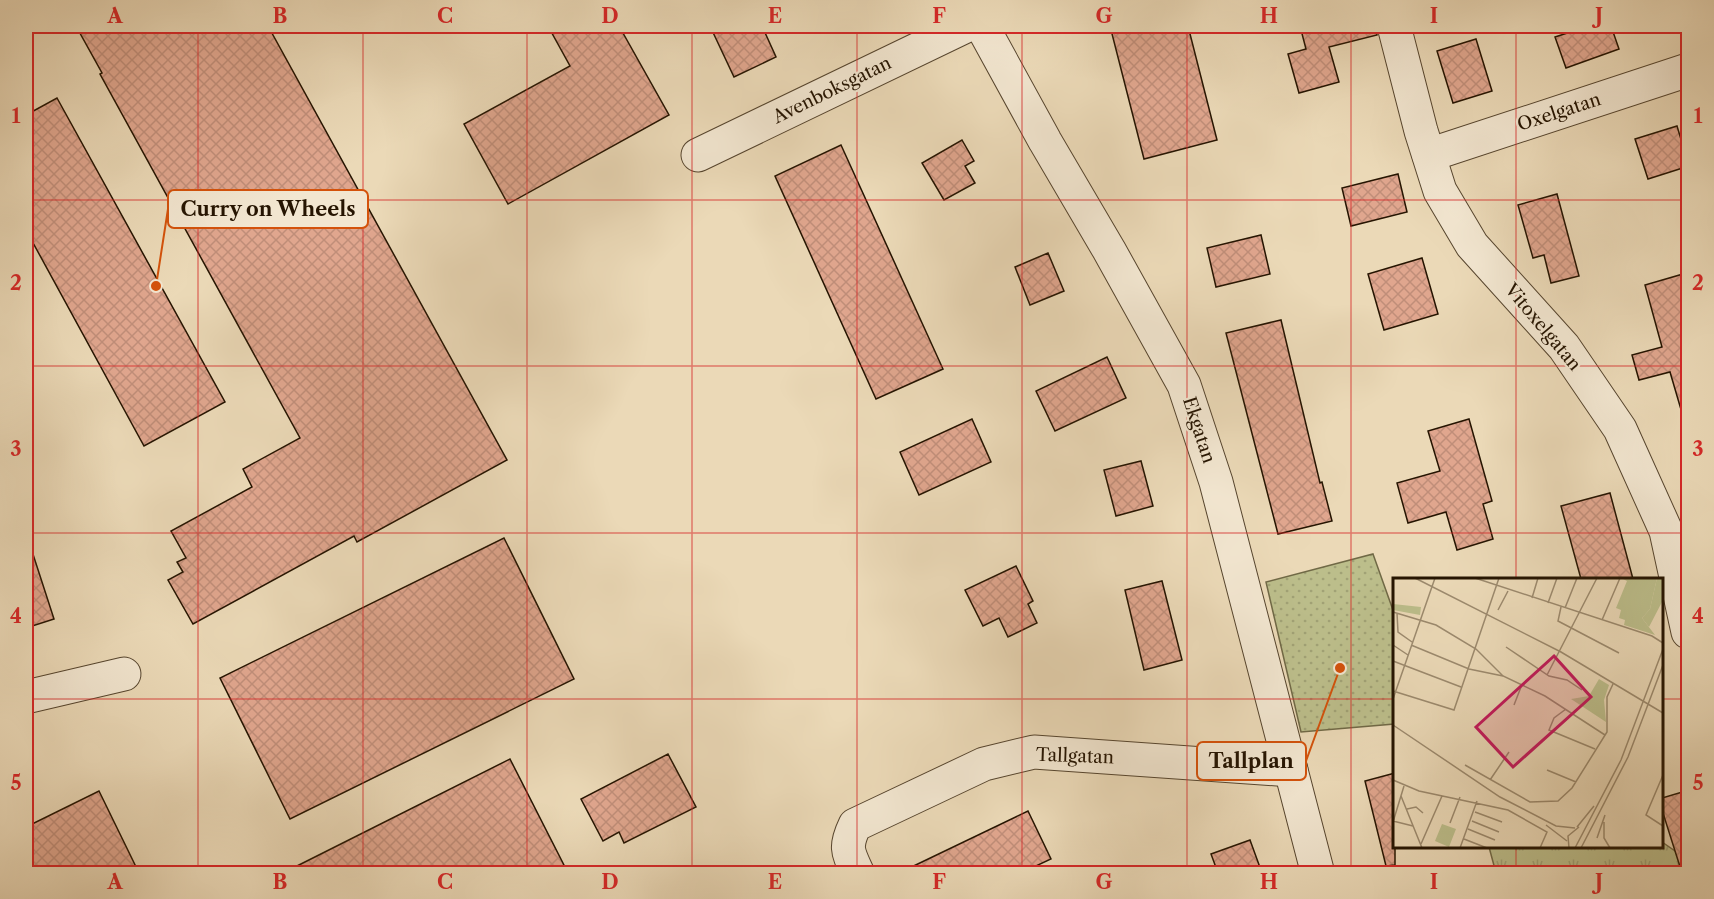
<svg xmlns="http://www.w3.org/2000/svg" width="1714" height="899" font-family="'Libre Caslon Text',serif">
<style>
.grass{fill:url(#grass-dots);stroke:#706946;stroke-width:1.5}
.park{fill:url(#park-tufts);stroke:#706946;stroke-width:1.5}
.building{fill:url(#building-cross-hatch);stroke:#251401;stroke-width:1.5}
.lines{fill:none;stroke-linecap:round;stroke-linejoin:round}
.minor-casing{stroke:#56452e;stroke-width:35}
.minor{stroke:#f2e6d0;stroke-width:33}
.grid{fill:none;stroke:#d62828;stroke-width:1.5;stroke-opacity:0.55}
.labels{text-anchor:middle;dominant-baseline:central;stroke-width:4.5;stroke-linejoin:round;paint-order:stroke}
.street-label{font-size:18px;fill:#251401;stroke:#f2e6d0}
.inset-road{fill:none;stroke:#9c8a6e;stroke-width:1.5}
.view{fill:#c2185b;fill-opacity:0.15;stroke:#c2185b;stroke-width:3}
.inset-edge{fill:none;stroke:#251401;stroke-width:3}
.leader{fill:none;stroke:#d4520b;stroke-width:2}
.callout-dot{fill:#d4520b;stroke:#f2e6d0;stroke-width:2}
.callout{fill:#f2e6d0;stroke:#d4520b;stroke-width:2}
.callout-label{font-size:20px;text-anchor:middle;font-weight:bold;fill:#251401}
.neatline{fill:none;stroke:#d62828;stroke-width:2}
.grid-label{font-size:20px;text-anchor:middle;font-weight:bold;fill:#d62828}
</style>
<defs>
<pattern id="grass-dots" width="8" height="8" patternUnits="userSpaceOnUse" patternTransform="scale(1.5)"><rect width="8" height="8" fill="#bcbe8b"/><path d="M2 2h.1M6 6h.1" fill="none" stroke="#a1a276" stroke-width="1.8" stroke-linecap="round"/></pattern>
<pattern id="park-tufts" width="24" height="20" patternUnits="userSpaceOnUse" patternTransform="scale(1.5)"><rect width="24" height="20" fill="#bcbe8b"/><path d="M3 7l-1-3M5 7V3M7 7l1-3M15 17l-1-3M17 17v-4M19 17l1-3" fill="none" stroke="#a1a276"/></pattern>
<pattern id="building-cross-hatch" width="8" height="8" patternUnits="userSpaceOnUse" patternTransform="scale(1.5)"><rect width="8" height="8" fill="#e0a68e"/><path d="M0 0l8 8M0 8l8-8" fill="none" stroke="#c08e79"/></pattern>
</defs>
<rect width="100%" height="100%" fill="#ebd9b7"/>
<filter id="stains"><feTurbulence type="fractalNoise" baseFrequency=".00333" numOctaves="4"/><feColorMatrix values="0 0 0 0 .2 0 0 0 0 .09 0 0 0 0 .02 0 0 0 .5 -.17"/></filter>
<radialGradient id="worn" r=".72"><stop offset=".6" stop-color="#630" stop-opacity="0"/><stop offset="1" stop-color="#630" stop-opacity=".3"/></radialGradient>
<path class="grass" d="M1373 554 1394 613V724L1301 732 1266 582Z"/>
<path class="park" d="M1662 842 1688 860V873H1496L1489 847 1662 846Z"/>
<g class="building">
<path d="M76 26H268L507 460 357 542 354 536 193 624 168 580 183 572 177 562 186 558 171 531 252 487 243 469 300 438 100 74 102 73Z"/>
<path d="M548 26H619L669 115 508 204 464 124 570 66Z"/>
<path d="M710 26H762L776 57 734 77Z"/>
<path d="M1110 26H1188L1217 140 1144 159Z"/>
<path d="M1300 26H1376L1377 35 1329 47 1339 82 1299 93 1288 54 1306 49Z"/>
<path d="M1589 26H1611L1619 49 1566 68 1555 37Z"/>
<path d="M1476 39 1492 91 1453 103 1437 51Z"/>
<path d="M57 98 225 402 144 446 26 230V115Z"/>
<path d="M1677 126 1689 166 1648 179 1635 139Z"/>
<path d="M962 140 974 161 965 166 975 183 944 200 922 163Z"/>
<path d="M841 145 943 369 876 399 775 176Z"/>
<path d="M1398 174 1407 212 1351 226 1342 188Z"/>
<path d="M1557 194 1579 276 1551 283 1544 255 1533 258 1518 205Z"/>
<path d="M1261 235 1270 274 1216 287 1207 248Z"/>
<path d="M1048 253 1064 291 1030 305 1015 267Z"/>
<path d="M1422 258 1438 314 1384 330 1368 274Z"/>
<path d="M1683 274 1689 293V412L1682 413 1670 372 1639 380 1632 355 1662 347 1645 285Z"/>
<path d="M1281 320 1320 483 1322 482 1332 521 1278 534 1226 333Z"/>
<path d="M1107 357 1126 398 1055 431 1036 391Z"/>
<path d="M972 419 991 462 919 495 900 452Z"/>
<path d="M1469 419 1492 501 1483 504 1493 539 1457 550 1446 512 1408 523 1397 483 1440 471 1428 431Z"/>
<path d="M1141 461 1153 506 1116 516 1104 470Z"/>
<path d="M1610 493 1633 579H1581L1561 506Z"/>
<path d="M504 538 574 679 290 819 220 678Z"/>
<path d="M30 545 54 619 26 628V546Z"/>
<path d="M1016 566 1033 601 1028 604 1037 623 1008 637 999 618 983 626 965 590Z"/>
<path d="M1162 581 1182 660 1144 670 1125 590Z"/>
<path d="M668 754 696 807 624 843 619 832 603 841 581 799Z"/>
<path d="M510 759 568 873H283Z"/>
<path d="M1395 773V865L1386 866 1365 781Z"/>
<path d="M1689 790V873H1682L1662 810V798Z"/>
<path d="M99 791 139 873H26V827Z"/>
<path d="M1028 811 1051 859 1021 873H899Z"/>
<path d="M1250 840 1262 873H1218L1211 854Z"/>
</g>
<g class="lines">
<g class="minor-casing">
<g id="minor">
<path d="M982 26 1045 141 1109 250 1184 385 1216 482 1318 874"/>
<path d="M1394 26 1421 131 1440 191 1472 245 1564 347 1620 429 1666 531 1688 632"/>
<path d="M698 155 966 26"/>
<path d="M1429 155 1688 70"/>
<path d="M26 697 124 674"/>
<path d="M858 874C848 852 844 848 855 825L984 764 1034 752 1291 770"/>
</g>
</g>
<use href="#minor" class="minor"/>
</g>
<path class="grid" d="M198 26V874M363 26V874M527 26V874M692 26V874M857 26V874M1022 26V874M1187 26V874M1351 26V874M1516 26V580M26 200H1688M26 366H1688M26 533H1688M26 699H1394M1662 699H1688M1516 846V874"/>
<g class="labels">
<g class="street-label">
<text transform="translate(832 90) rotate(-26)">Avenboksgatan</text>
<text transform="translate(1559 112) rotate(-18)">Oxelgatan</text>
<text transform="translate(1543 327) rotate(50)">Vitoxelgatan</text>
<text transform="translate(1199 430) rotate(72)">Ekgatan</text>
<text transform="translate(1075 756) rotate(2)">Tallgatan</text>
</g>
</g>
<g transform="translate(1393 578)">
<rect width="270" height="270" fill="#ebd9b7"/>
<path d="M0 26 28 29 27 37 0 32Z" fill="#bcbe8b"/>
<path d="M228 0H264L257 31 249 40 262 57 231 47 232 42 226 40 228 32 223 30 234 3ZM206 101 216 107 211 122 213 144 178 121 196 118ZM49 246 63 251 56 269 42 263Z" fill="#bcbe8b"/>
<path d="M264 0H270V22L256 49 249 40 257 31Z" fill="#bcbe8b"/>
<path class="inset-road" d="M22 0 168 74 270 135M82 0 259 58 270 65M139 20 145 0M155 25 164 0M168 29 165 43 226 75M172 30 184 0M105 32 115 13M0 34 43 47 83 71 110 98 152 118 212 157M4 35 5 54 19 64M209 42 227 0M0 67 15 77M18 67 76 91 110 98M113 69 156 98 174 102 189 112M0 83 68 109M154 97 204 0M0 113 61 132 106 0M0 121 42 0M121 127 128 109M173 131 161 140 156 152 202 171M0 147 107 219 163 248 182 250M72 187 137 224 165 223 179 210 214 154V119L220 106M154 192 183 204M270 197 253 237 270 248M0 202 26 213 115 232 154 254 147 270M97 202 116 174M8 218 29 270M14 231 23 229 30 235M82 234 109 244M0 243 20 248M79 243 106 254M0 244 11 208M211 244V260L217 270M57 245 67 219M153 247 174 263M184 249 201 228M75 251 102 262M204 260 212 237M71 261 94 270M28 266 49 218M67 270 84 223M176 270 175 258 186 249M182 270 228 182 270 71M188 270 235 179 270 87"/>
<path class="view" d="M161 78 198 119 120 189 83 149Z"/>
<rect width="270" height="270" class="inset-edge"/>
</g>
<path class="leader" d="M156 286L168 209M1340 668L1306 761"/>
<g class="callout-dot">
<circle cx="156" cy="286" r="6"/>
<circle cx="1340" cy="668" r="6"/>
</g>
<g class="callout">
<rect x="168" y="190" width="200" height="38" rx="6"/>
<rect x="1197" y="742" width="109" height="38" rx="6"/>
</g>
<g class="callout-label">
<text x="268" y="216">Curry on Wheels</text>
<text x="1251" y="768">Tallplan</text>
</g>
<rect width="1714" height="899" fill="none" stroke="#ebd9b7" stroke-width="66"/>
<rect x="33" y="33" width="1648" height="833" class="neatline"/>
<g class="grid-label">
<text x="115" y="23">A</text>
<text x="280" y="23">B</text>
<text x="445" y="23">C</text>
<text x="610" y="23">D</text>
<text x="775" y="23">E</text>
<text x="939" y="23">F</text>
<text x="1104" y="23">G</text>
<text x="1269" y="23">H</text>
<text x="1434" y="23">I</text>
<text x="1599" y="23">J</text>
<text x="16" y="123">1</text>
<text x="1698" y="123">1</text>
<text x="16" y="290">2</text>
<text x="1698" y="290">2</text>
<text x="16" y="456">3</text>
<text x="1698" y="456">3</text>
<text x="16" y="623">4</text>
<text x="1698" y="623">4</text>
<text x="16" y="790">5</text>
<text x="1698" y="790">5</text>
<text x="115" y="889">A</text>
<text x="280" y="889">B</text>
<text x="445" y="889">C</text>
<text x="610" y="889">D</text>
<text x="775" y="889">E</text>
<text x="939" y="889">F</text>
<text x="1104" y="889">G</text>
<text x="1269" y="889">H</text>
<text x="1434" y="889">I</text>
<text x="1599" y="889">J</text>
</g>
<rect width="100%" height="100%" filter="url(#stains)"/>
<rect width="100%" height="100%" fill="url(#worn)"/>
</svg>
